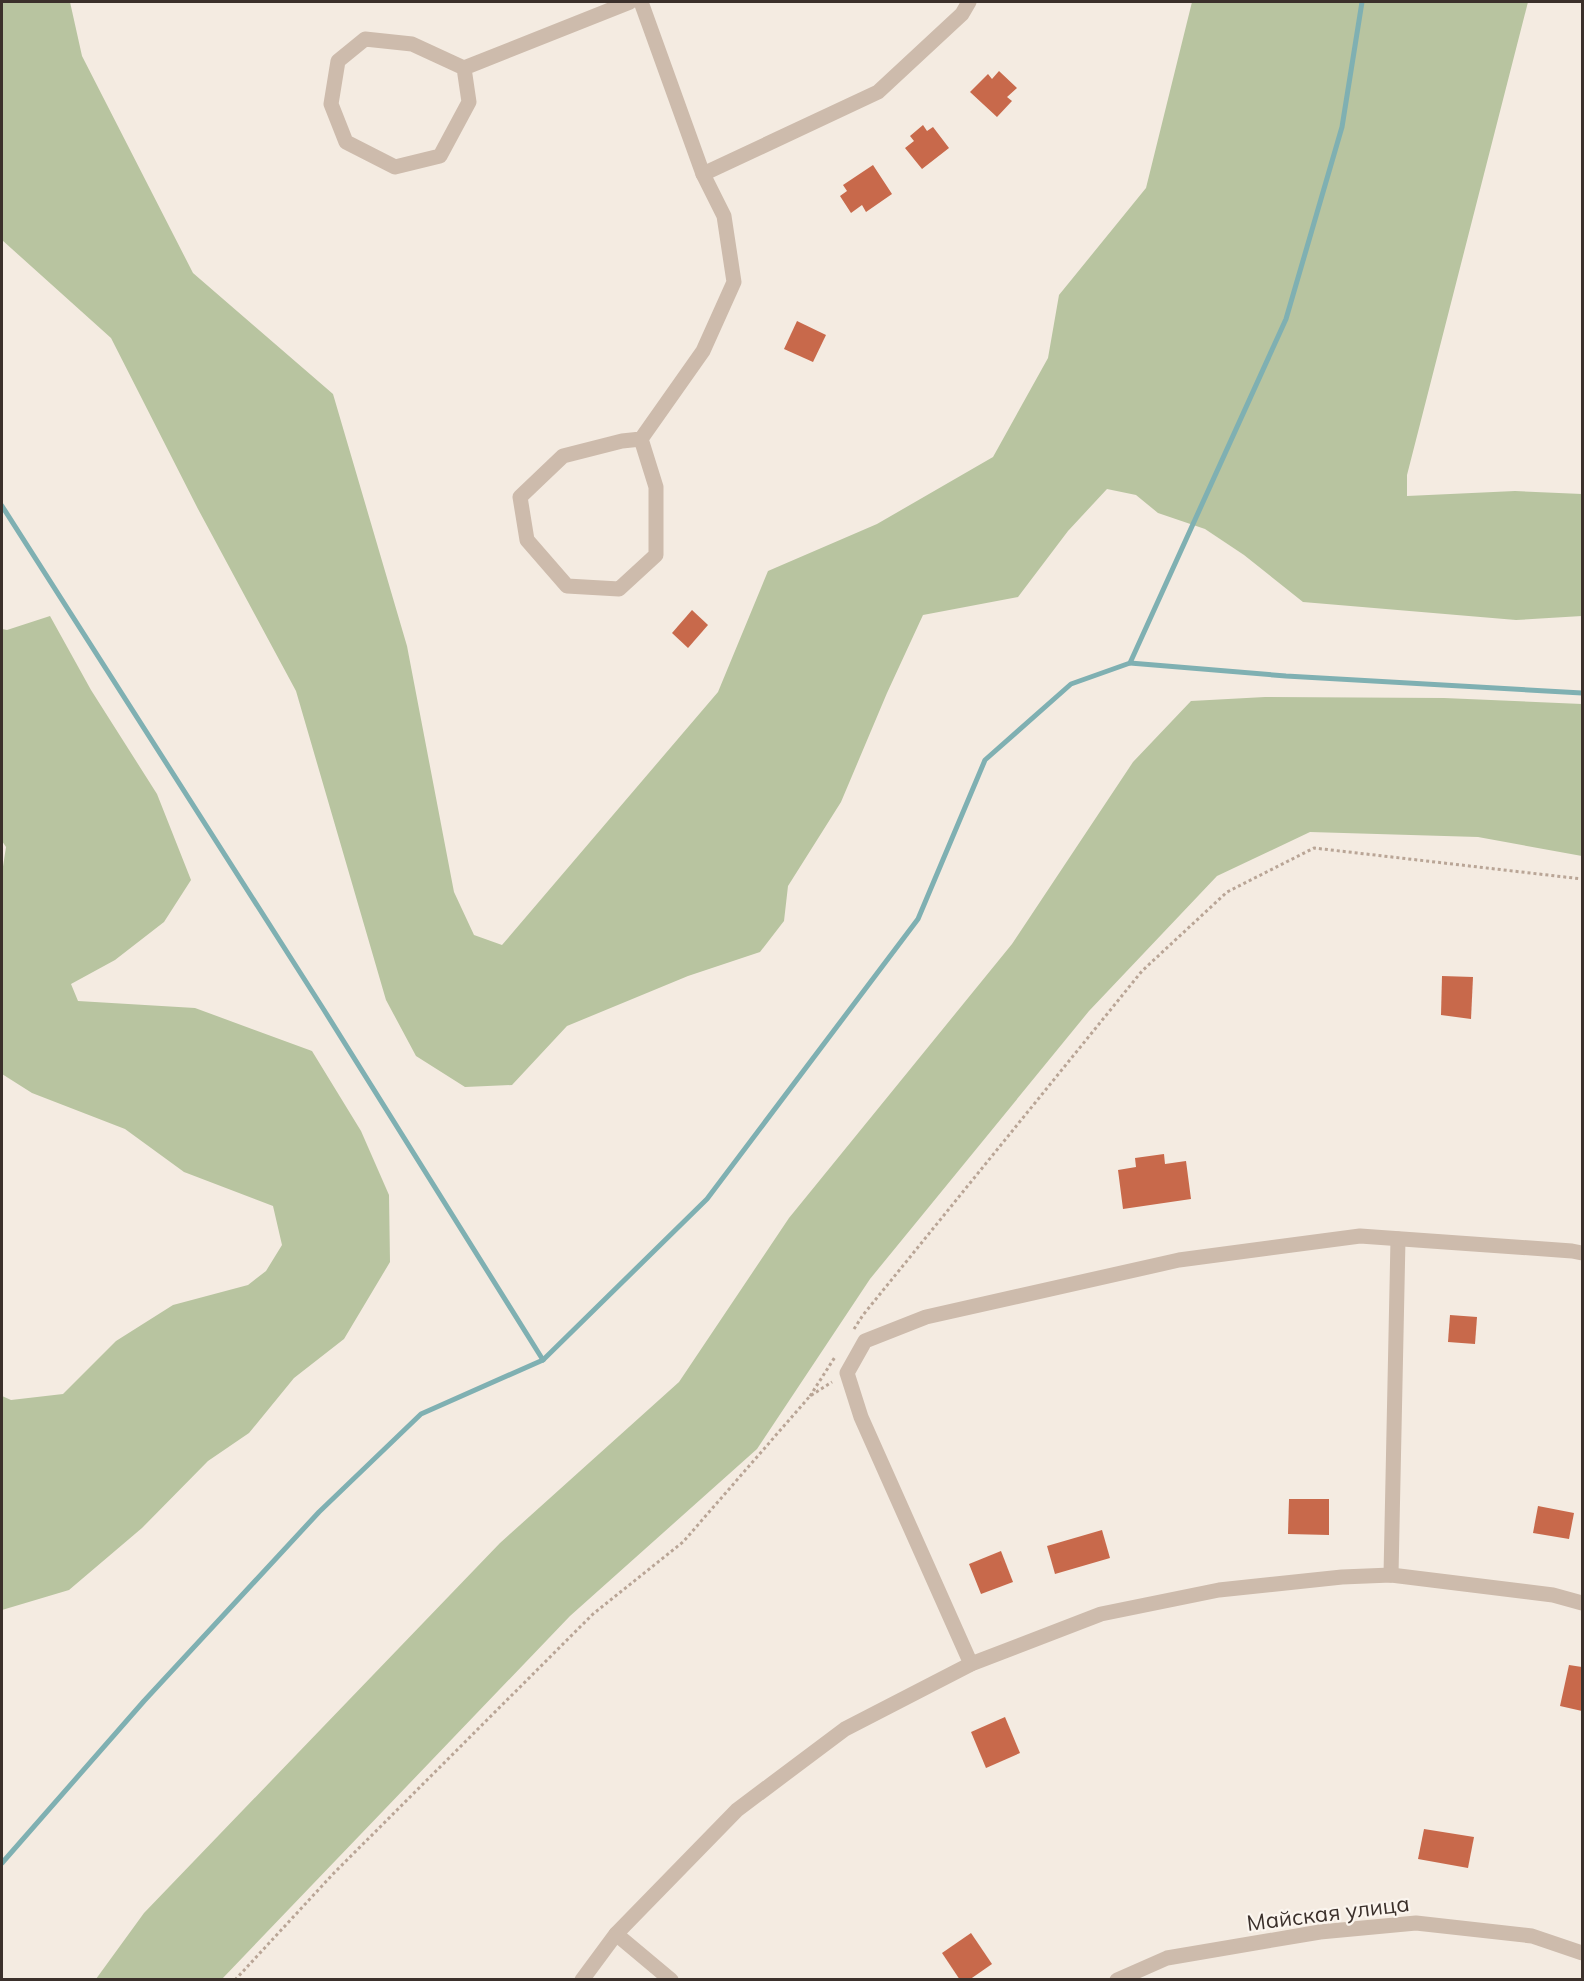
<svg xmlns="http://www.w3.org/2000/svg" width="1584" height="1981" font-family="Mulish,sans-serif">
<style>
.green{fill:#b8c4a0}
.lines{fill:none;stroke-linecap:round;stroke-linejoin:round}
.stream{stroke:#7fb0b2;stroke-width:5}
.building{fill:#c8694b}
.path{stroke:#b9a596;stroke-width:3;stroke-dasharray:3 3;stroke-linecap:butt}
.minor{stroke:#cdbbac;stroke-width:15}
.labels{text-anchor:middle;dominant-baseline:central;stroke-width:4.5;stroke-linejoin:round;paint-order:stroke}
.street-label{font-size:22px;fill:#3b302b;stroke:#fbf5ee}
</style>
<rect width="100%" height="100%" fill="#f4ebe1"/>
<g class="green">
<path d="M2 2H70L82 56 193 273 333 394 407 646 454 892 474 935 502 945 718 692 768 571 877 524 993 457 1048 358 1059 295 1146 188 1192 2H1528L1407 475V496L1515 491 1582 494V616L1516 620 1303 602 1244 555 1205 529 1158 513 1136 495 1107 489 1068 531 1018 597 923 615 887 693 841 802 788 886 784 921 760 952 688 976 567 1026 512 1085 465 1087 416 1056 386 1000 296 691 198 509 111 338 2 240Z"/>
<path d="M50 616 91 690 157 794 191 880 164 922 115 960 71 984 78 1001 195 1008 312 1051 361 1131 389 1195 390 1262 344 1339 294 1378 249 1433 208 1461 142 1528 69 1590 2 1610V1396L11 1400 63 1394 116 1341 173 1305 248 1285 266 1271 282 1245 273 1206 184 1172 125 1129 32 1093 2 1074V873L6 847 2 841V629L7 630Z"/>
<path d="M1265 697 1444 698 1582 704V856L1478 837 1310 832 1217 876 1089 1011 870 1279 757 1449 570 1616 222 1979H96L144 1913 500 1543 679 1382 789 1218 1012 944 1133 762 1191 701Z"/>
</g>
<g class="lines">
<g class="stream">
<path d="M2 506 324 1010 543 1360"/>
<path d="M1130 663 1286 676 1582 693"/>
<path d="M2 1863 144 1701 319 1512 421 1414 543 1360 707 1199 918 919 985 760 1071 684 1130 663 1286 319 1342 127 1362 2"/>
</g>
</g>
<g class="building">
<path d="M999 71 1017 88 1007 97 1012 101 997 117 970 92 988 74 992 79Z"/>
<path d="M923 125 927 131 933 127 949 148 922 169 905 148 914 141 910 136Z"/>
<path d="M873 165 892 194 866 212 862 205 851 213 840 196 847 191 843 185Z"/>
<path d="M797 321 826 335 813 362 784 349Z"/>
<path d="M692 610 708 625 688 648 672 633Z"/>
<path d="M1442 976 1473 977 1471 1019 1441 1015Z"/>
<path d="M1164 1154 1165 1164 1186 1161 1191 1199 1123 1209 1118 1170 1136 1167 1135 1158Z"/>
<path d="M1450 1315 1477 1317 1475 1344 1448 1342Z"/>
<path d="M1289 1499H1329V1535L1288 1534Z"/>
<path d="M1538 1506 1574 1513 1569 1539 1533 1533Z"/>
<path d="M1102 1530 1110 1558 1055 1574 1047 1546Z"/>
<path d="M1001 1551 1013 1582 981 1594 969 1564Z"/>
<path d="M1569 1665 1582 1667V1711L1560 1706Z"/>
<path d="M1005 1717 1020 1753 986 1768 971 1732Z"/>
<path d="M1424 1829 1474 1837 1468 1868 1418 1859Z"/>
<path d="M971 1933 992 1964 969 1980H960L942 1953Z"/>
</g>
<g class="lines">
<g class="path">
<path d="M854 1329 863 1315 1142 971 1227 892 1314 848 1582 879"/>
<path d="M810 1396 835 1357"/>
<path d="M235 1980 333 1874 593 1614 683 1542 810 1396 832 1382"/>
</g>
<g class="minor">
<path d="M464 68 469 102 440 156 395 167 346 142 331 104 338 61 365 39 412 44 464 68 630 2"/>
<path d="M703 174 878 92 962 14 969 2"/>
<path d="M641 439 656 487V555L619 589 567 586 527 540 520 497 563 456 622 441 641 439 703 351 734 282 724 216 703 174 641 2"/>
<path d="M1391 1575 1398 1239"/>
<path d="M971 1664 861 1417 847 1373 865 1341 926 1317 1179 1260 1360 1236 1572 1251 1582 1253"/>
<path d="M616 1934 671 1980"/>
<path d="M582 1980 616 1934 737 1810 845 1729 971 1664 1101 1614 1219 1590 1342 1577 1391 1575 1553 1595 1582 1603"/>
<path d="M1117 1980 1167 1958 1320 1932 1416 1923 1532 1936 1582 1953"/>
</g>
</g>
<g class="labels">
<g class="street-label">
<text transform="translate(1328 1913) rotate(-7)">Майская улица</text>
</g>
</g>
<rect width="1584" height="1981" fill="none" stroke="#3b302b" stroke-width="6"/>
</svg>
